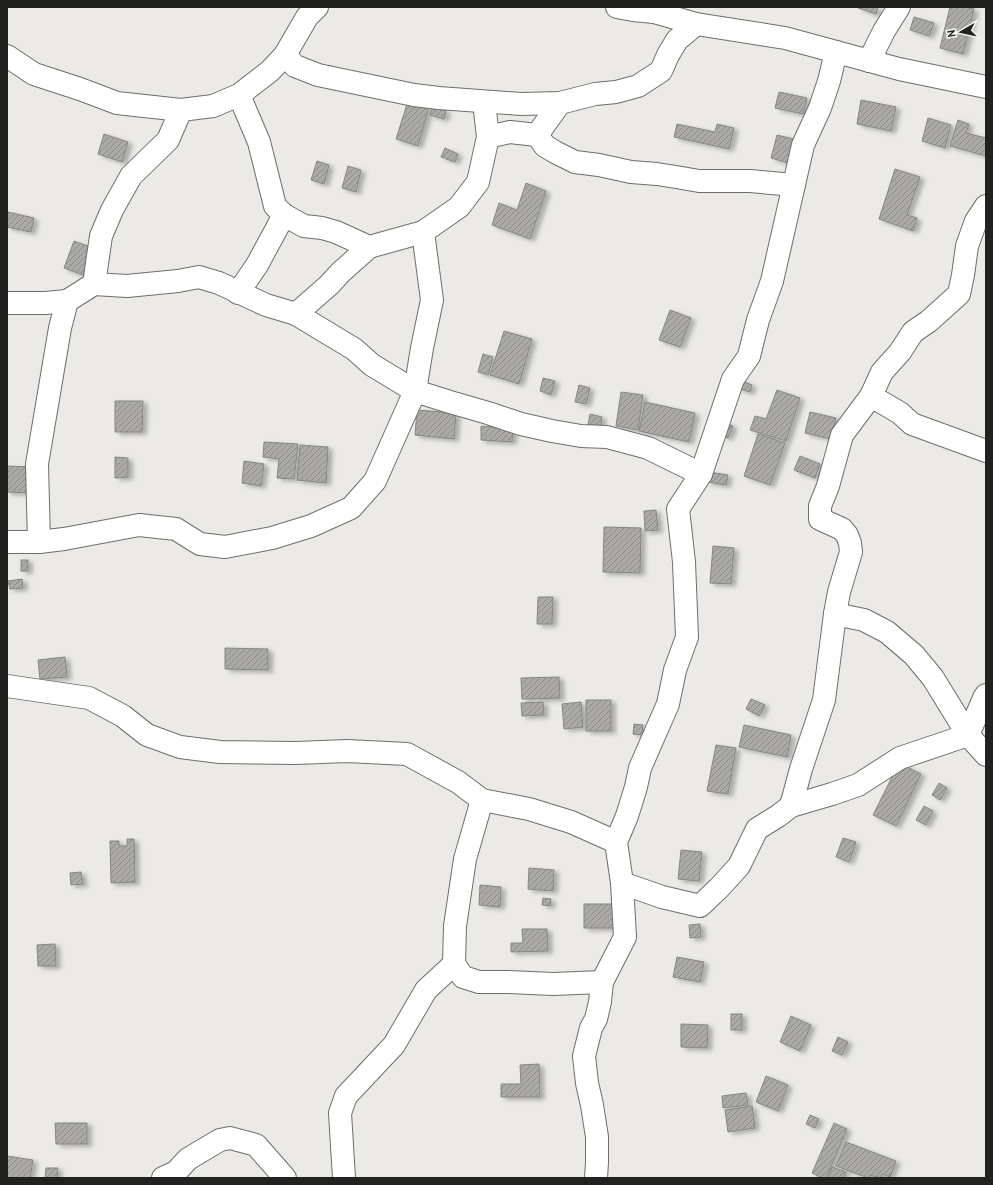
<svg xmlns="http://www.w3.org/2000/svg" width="993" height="1185" font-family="'PT Sans',sans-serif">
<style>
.building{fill:url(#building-hatch);stroke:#868582;filter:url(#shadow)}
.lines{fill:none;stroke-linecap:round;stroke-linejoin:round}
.minor-casing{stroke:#6f6d6b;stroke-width:24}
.minor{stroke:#fff;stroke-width:22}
</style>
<defs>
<pattern id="building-hatch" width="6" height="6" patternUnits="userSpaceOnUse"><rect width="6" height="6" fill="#abaaa7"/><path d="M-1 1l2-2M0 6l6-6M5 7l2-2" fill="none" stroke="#8b8a88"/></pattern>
<filter id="shadow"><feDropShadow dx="4.5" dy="2.5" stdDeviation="2" flood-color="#0004"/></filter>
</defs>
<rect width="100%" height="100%" fill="#ebeae7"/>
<g class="building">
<path d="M858 7H878L876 14 858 8Z"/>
<path d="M950 7H965L974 9 963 54 940 48Z"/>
<path d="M914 17 934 23 929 36 910 30Z"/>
<path d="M779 92 807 98 803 114 775 108Z"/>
<path d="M861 100 896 107 891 131 857 124Z"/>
<path d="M408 101 429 107 418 146 396 139Z"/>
<path d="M433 106 446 111 444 119 430 115Z"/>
<path d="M928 118 951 125 945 148 922 141Z"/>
<path d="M958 120 969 124 966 133 986 138V156L950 146Z"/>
<path d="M677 124 715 132 717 124 734 128 729 149 674 137Z"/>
<path d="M104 134 128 142 122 162 98 154Z"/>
<path d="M777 135 798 140 792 164 771 158Z"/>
<path d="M445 148 458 154 455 162 441 157Z"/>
<path d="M317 161 329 165 324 184 311 180Z"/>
<path d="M348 166 361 170 356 192 342 188Z"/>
<path d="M895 169 920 177 907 215 917 218 913 231 879 219Z"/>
<path d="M526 183 546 191 530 239 492 225 499 203 517 210Z"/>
<path d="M8 212 34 218 31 232 7 227Z"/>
<path d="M74 241 93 248 83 275 64 268Z"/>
<path d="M670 310 691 318 680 347 659 340Z"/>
<path d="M504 331 532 339 519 384 490 375Z"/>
<path d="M483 354 493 357 488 375 478 372Z"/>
<path d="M543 378 555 381 551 395 540 391Z"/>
<path d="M740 380 752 385 750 392 737 388Z"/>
<path d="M579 385 590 388 586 404 575 402Z"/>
<path d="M777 390 800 398 786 441 750 430 755 416 766 419Z"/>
<path d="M621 392 643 395 638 430 616 426Z"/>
<path d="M115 401H143L142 432H115Z"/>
<path d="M645 402 695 413 689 442 639 431Z"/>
<path d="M417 410 456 413 454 439 415 435Z"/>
<path d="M810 412 836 418 831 439 805 433Z"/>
<path d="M590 414 602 417 600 428 588 425Z"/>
<path d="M726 423 733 426 728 438 721 435Z"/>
<path d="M481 426 513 429 512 442 481 440Z"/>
<path d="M758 434 785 443 770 485 744 476Z"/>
<path d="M264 442 298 444 294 479 277 478 279 459 263 457Z"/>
<path d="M300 445 328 447 326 483 297 480Z"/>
<path d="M800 456 820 464 815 478 794 470Z"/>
<path d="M115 457 128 458V477L115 478Z"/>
<path d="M244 461 264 464 261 486 242 483Z"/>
<path d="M7 466 32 467 31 493 7 492Z"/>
<path d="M709 472 728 475 726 485 707 482Z"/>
<path d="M656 510 658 530 645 531 644 511Z"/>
<path d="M604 527 641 528 640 573 603 572Z"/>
<path d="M713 546 734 548 731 584 710 583Z"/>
<rect x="21" y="560" width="7" height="11"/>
<path d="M22 579 23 588 10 589 8 581Z"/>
<path d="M538 597H553L552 624H537Z"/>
<path d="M225 648 268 649V670L225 669Z"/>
<path d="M65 657 67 677 40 679 38 660Z"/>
<path d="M559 677 560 698 522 699 521 678Z"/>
<path d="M751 699 765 705 759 716 746 709Z"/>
<rect x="586" y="700" width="25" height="31"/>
<path d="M543 702 544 715 522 716 521 703Z"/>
<path d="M581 702 583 727 564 729 562 704Z"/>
<path d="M634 724 643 725 642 735 633 734Z"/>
<path d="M744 725 791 735 787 757 739 747Z"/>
<path d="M716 745 736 748 728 794 707 791Z"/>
<path d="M899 763 921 774 896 826 873 815Z"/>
<path d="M939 783 947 788 940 800 932 795Z"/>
<path d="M924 806 933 811 926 825 916 820Z"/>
<path d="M843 838 856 842 849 862 836 857Z"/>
<path d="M127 839H134L135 882 111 883 110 841H119V846H127Z"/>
<path d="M681 850 702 852 699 881 678 879Z"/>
<path d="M529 868 554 870 553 891 528 889Z"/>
<path d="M81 872 83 884 71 885 70 873Z"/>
<path d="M480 885 501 887 500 907 479 905Z"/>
<path d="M543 898 551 899 550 906 542 905Z"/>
<rect x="584" y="904" width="31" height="24"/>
<path d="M700 924 701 937 690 938 689 925Z"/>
<path d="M522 929H547L548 951 511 952V943H523Z"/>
<path d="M55 944 56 966H38L37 945Z"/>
<path d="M677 957 704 962 700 982 673 977Z"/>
<rect x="731" y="1014" width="11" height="16"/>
<path d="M791 1016 811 1025 800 1051 780 1042Z"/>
<path d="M681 1024 708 1025 707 1048 681 1047Z"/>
<path d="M838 1037 848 1042 842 1055 832 1051Z"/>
<path d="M539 1064 540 1097H501V1084H521L520 1065Z"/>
<path d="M766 1076 788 1085 778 1111 756 1102Z"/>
<path d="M746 1093 748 1105 723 1108 722 1096Z"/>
<path d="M752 1106 755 1128 728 1132 725 1110Z"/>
<path d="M810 1115 819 1119 815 1128 806 1124Z"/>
<path d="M55 1123H87V1144H56Z"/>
<path d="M834 1123 847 1129 826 1178H822L812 1173Z"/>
<path d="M846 1142 896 1161 890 1177 882 1174 881 1178 870 1175 869 1178H868L836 1166Z"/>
<path d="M7 1156 33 1160 30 1178H7Z"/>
<path d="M832 1167 846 1172 843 1178H828Z"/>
<path d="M46 1168H58L57 1178H45Z"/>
</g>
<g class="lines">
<g class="minor-casing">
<g id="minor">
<path d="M617 7 633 10 654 12 696 24 785 38 899 69 986 87"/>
<path d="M285 55 295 66 318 75 414 95 439 98 521 104 560 103 595 94 616 92 638 86 661 71 668 55 677 40 696 24"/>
<path d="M7 56 34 74 80 89 117 103 181 110 213 106 239 95 270 71 285 55 307 17 317 7"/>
<path d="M869 61 884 31 899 7"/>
<path d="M239 95 259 142 275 206 284 215 304 226 322 228 336 232 369 247 423 232 459 207 478 182 488 137 484 102"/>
<path d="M537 135 560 103"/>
<path d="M488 137 510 132 537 135 545 146 555 152 575 162 599 165 631 172 657 174 682 178 699 181H750L794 185"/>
<path d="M94 284 101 236 112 210 131 176 168 140 181 110"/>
<path d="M238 293 257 265 284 215"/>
<path d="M7 303H45L67 301"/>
<path d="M296 314 329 285 341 272 369 247"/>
<path d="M871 396 900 413 912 424 986 451"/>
<path d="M7 542H39L64 539 139 525 176 529 200 544 225 547 272 538 311 526 351 508 375 481 415 391 422 348 432 300 423 232"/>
<path d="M39 542 37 464 60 328 67 301 94 284 127 286 178 281 199 277 219 283 266 305 296 314 354 349 372 365 415 391 450 402 488 413 521 424 552 431 581 436 607 437 648 448 701 474"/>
<path d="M835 614 864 620 887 632 914 655 933 678 968 735 986 755"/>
<path d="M7 686 89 698 123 716 147 735 180 747 220 752 296 753 347 751 407 754 458 782 482 800 529 809 571 822 616 842"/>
<path d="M791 806 801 769 824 700 835 614 839 592 851 552 850 543 847 535 842 529 820 519V506L828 486 842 435 871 396 882 372 900 352 913 332 929 321 959 294 963 275 967 246 976 221 986 206"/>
<path d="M622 883 662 897 700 906 719 888 739 866 757 829 778 816 791 806 832 794 858 785 900 758 968 735 984 698 986 695"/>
<path d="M454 964 455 926 465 859 482 800"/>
<path d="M163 1178 176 1172 188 1159 198 1153 220 1140 230 1138 256 1145 285 1178"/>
<path d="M344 1178 340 1113 346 1096 394 1045 426 990 454 964 463 977 479 982H508L553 984 602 982"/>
<path d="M596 1178 597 1162V1137L592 1105 587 1083 584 1056 591 1028 596 1019 600 1002 602 982 625 937 622 883 616 842 627 816 636 787 640 768 668 704 675 670 687 637 684 562 678 509 701 474 733 379 749 356 758 320 772 281 803 145 820 108 829 81 836 52"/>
</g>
</g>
<use href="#minor" class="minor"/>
</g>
<rect width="993" height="1185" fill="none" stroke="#212120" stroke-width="16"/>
<g transform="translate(961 32) rotate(261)" stroke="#f8f7f4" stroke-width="3" paint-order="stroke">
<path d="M0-3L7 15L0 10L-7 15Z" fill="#212120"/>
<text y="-6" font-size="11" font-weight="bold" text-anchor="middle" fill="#212120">N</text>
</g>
</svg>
